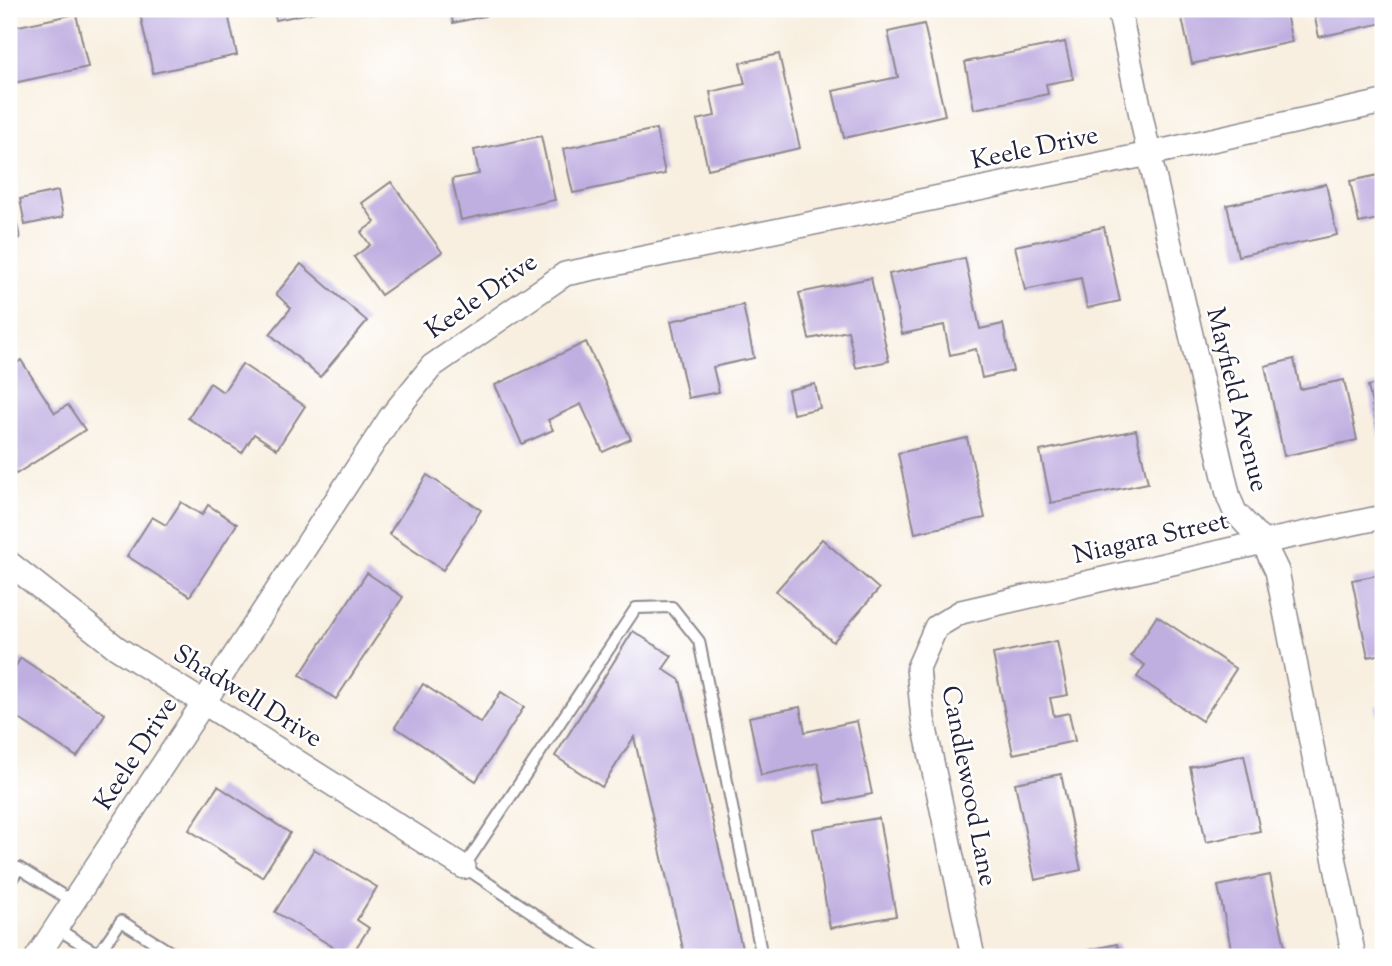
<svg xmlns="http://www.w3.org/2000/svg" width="1392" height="966" font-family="'Sorts Mill Goudy',serif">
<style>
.building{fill:#bfafe1}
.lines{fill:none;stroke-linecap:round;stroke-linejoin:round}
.lane-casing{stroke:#8d888e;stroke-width:14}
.street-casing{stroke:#8d888e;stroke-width:26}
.lane{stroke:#fff;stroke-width:10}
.street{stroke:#fff;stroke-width:23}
.labels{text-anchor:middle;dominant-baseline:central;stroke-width:5;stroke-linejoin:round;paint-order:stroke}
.street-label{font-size:26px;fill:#22223b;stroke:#fff}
</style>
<rect width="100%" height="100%" fill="#fff"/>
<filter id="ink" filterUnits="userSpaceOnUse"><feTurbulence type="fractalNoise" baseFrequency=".0143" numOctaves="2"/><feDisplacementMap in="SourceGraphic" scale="14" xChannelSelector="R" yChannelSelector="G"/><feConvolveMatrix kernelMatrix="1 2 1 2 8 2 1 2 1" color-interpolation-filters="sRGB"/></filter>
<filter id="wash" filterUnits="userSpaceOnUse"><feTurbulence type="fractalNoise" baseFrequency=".00686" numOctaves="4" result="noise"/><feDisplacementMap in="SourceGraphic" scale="28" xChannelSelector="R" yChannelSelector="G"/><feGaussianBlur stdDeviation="1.57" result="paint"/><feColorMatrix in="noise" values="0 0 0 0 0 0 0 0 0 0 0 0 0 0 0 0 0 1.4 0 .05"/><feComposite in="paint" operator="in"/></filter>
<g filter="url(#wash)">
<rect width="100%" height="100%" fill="#f8efe0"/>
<g id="blocks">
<g class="building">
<path d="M139 9H227L237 55 153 73Z"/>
<path d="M273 9H324L325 10 276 20Z"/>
<path d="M450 9H484L485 16 453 23Z"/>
<path d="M1180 9H1285L1292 42 1192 64Z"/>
<path d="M1313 9H1383V23L1319 37Z"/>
<path d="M76 14 88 67 9 84V28Z"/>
<path d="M924 24 945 115 844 138 833 91 898 77 888 32Z"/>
<path d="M1065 42 1073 79 1046 84 1048 94 974 109 965 62Z"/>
<path d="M779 54 800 148 708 169 697 120 715 116 710 92 745 84 740 63Z"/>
<path d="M656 129 665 174 573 193 563 149Z"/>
<path d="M541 136 555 200 461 220 452 179 479 174 474 150Z"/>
<path d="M1383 174V218L1359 223 1350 181Z"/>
<path d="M391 182 442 252 381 295 354 257 370 245 361 232 375 222 362 203Z"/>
<path d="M1326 184 1337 235 1238 256 1227 205Z"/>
<path d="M58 191 63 217 25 225 20 199Z"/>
<path d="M13 205 20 238 9 240V206Z"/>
<path d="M1104 227 1120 301 1087 308 1081 278 1025 290 1015 246Z"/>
<path d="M965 258 980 329 1003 324 1013 371 982 378 976 349 950 355 944 325 902 334 889 274Z"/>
<path d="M301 264 367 321 320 377 270 334 291 308 276 294Z"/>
<path d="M871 278 889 361 856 368 848 331 809 339 799 293Z"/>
<path d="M743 305 754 358 713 367 719 392 688 398 671 321Z"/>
<path d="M586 342 631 439 603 452 581 404 548 420 553 430 522 444 495 385Z"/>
<path d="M1294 359 1300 389 1344 380 1357 440 1284 456 1265 366Z"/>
<path d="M21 360 55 413 68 405 85 430 16 474 9 462V369Z"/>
<path d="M242 364 305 406 277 449 254 434 242 453 188 418 210 383 223 392Z"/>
<path d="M1383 383V436L1379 437 1368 386Z"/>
<path d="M815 384 820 408 793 414 788 390Z"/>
<path d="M1136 430 1148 483 1051 503 1040 451Z"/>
<path d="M967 438 985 518 915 533 898 453Z"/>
<path d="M427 475 481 510 443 570 389 534Z"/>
<path d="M181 502 202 515 208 505 237 524 190 596 127 556 152 517 166 525Z"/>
<path d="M822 539 879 589 833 642 776 591Z"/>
<path d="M367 573 403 597 336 699 300 675Z"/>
<path d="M1383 574V654L1368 657 1352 580Z"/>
<path d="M1157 616 1236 669 1202 721 1137 677 1145 665 1131 656Z"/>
<path d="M633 631 672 656 663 669 680 680 744 957H685L634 737 602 787 555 756Z"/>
<path d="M1057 641 1068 695 1050 698 1054 716 1069 713 1075 741 1013 754 993 654Z"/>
<path d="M21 658 105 714 77 757 9 712V676Z"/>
<path d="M423 684 481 723 501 692 524 707 476 781 395 727Z"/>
<path d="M1383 705V734H1382L1376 706Z"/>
<path d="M800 707 805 732 857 721 872 794 826 803 818 763 761 775 749 717Z"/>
<path d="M1244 755 1260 831 1206 842 1190 767Z"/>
<path d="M1061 774 1081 870 1035 880 1015 783Z"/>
<path d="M218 786 290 833 262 877 189 830Z"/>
<path d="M879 818 896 916 830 928 813 829Z"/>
<path d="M314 849 377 887 357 920 369 928 350 957 275 912Z"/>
<path d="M1270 875 1287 957H1233L1218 886Z"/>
<path d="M1117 944 1120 957H1061V956Z"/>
</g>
</g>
</g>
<g filter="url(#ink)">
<use href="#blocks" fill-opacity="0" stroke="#8d888e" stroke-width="2"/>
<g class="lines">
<g class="lane-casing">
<g id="lane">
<path d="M9 883 19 868 73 902"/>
<path d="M56 928 98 954 96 957"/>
<path d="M102 957 98 954 121 921 178 957"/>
<path d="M598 957 464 867 636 608 672 607 699 641 762 957"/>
</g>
</g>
<g class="street-casing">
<g id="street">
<path d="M1119 9 1149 154 1229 498 1235 512 1263 542 1277 571 1354 957"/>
<path d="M9 563 117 648 464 867"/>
<path d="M37 957 390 418 432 366 565 274 1149 154 1383 102"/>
<path d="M973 957 923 719 918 668 936 627 961 612 1263 542 1383 517"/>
</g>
</g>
<use href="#lane" class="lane"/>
<use href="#street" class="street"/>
</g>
</g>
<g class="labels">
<g class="street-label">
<text transform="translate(1035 149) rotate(-12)">Keele Drive</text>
<text transform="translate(482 297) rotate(-35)">Keele Drive</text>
<text transform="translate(1236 400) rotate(76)">Mayfield Avenue</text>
<text transform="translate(1151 539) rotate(-13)">Niagara Street</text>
<text transform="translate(247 697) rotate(32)">Shadwell Drive</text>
<text transform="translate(137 754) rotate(-57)">Keele Drive</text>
<text transform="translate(968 786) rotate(79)">Candlewood Lane</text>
</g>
</g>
<rect width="1392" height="966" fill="none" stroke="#fff" stroke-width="35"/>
</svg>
